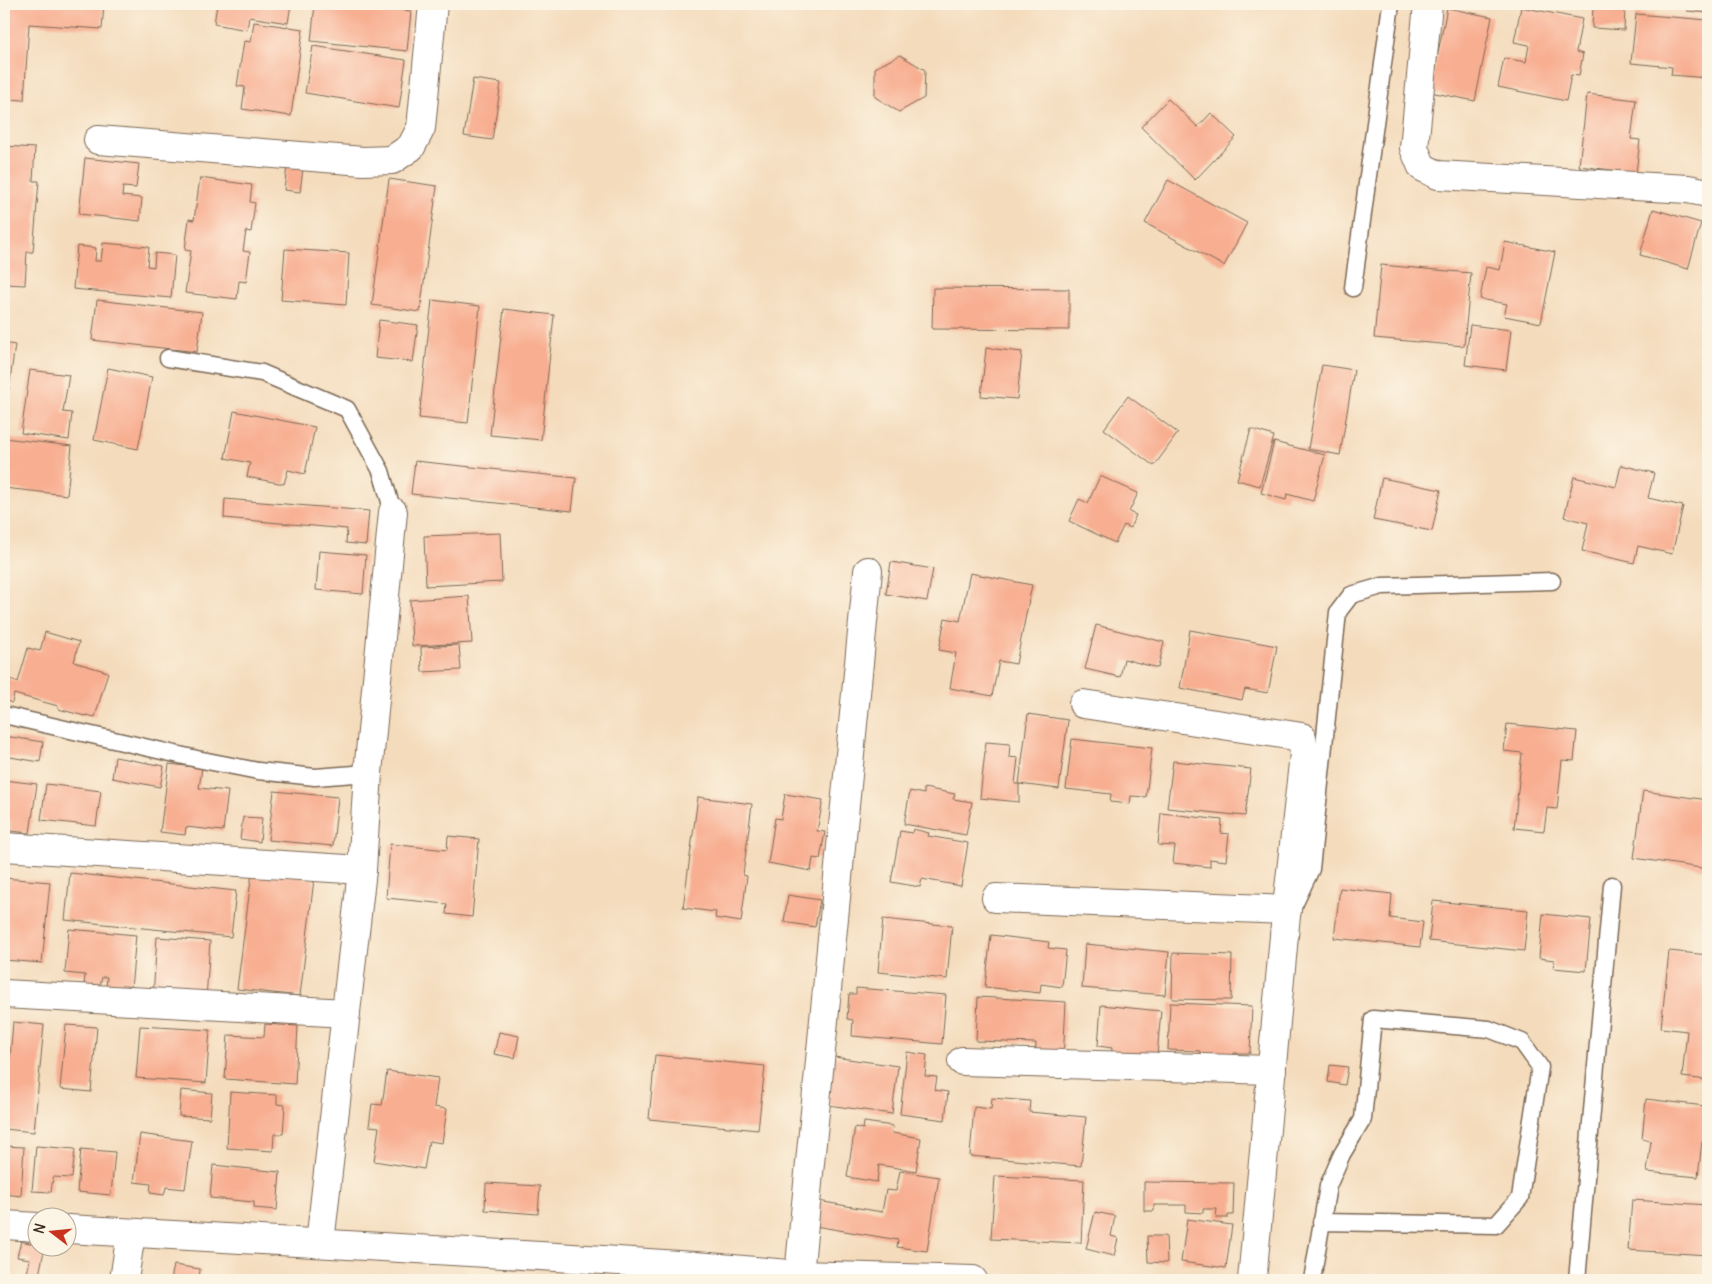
<svg xmlns="http://www.w3.org/2000/svg" width="1712" height="1284" font-family="Delius,sans-serif">
<style>
.building{fill:#f8ae91}
.lines{fill:none;stroke-linecap:round;stroke-linejoin:round}
.lane-casing{stroke:#7c6855;stroke-width:19}
.street-casing{stroke:#7c6855;stroke-width:30}
.lane{stroke:#fff;stroke-width:16}
.street{stroke:#fff;stroke-width:28}
</style>
<rect width="100%" height="100%" fill="#fcf5e5"/>
<filter id="ink" filterUnits="userSpaceOnUse"><feTurbulence type="fractalNoise" baseFrequency=".02" numOctaves="2"/><feDisplacementMap in="SourceGraphic" scale="10" xChannelSelector="R" yChannelSelector="G"/><feConvolveMatrix kernelMatrix="1 2 1 2 8 2 1 2 1" color-interpolation-filters="sRGB"/></filter>
<filter id="wash" filterUnits="userSpaceOnUse"><feTurbulence type="fractalNoise" baseFrequency=".0096" numOctaves="4" result="noise"/><feDisplacementMap in="SourceGraphic" scale="20" xChannelSelector="R" yChannelSelector="G"/><feGaussianBlur stdDeviation="1.12" result="paint"/><feColorMatrix in="noise" values="0 0 0 0 0 0 0 0 0 0 0 0 0 0 0 0 0 1.4 0 .05"/><feComposite in="paint" operator="in"/></filter>
<g filter="url(#wash)">
<rect width="100%" height="100%" fill="#f4dbbc"/>
<g id="blocks">
<g class="building">
<path d="M4 4H104L102 29 29 24 24 100 4 99Z"/>
<path d="M217 4H291L288 23 249 17 247 30 214 24Z"/>
<path d="M315 4H344L411 11 407 51 311 41Z"/>
<path d="M1687 4H1708V13L1687 11Z"/>
<path d="M1521 7 1582 19 1576 52 1583 54 1579 76 1571 75 1566 101 1498 87 1504 58 1526 62 1529 45 1514 42Z"/>
<path d="M1447 8 1492 17 1475 101 1430 92Z"/>
<path d="M1593 8 1625 10 1624 30 1592 28Z"/>
<path d="M1636 14 1708 20V78L1671 75 1672 67 1631 63Z"/>
<path d="M254 22 303 29 291 116 242 109 245 87 237 86 244 41 251 42Z"/>
<path d="M313 46 406 60 399 108 305 93Z"/>
<path d="M900 55 925 70 924 98 899 112 875 97V68Z"/>
<path d="M473 79 501 83 492 140 464 136Z"/>
<path d="M1587 94 1636 100 1631 139 1640 140 1636 173 1579 166Z"/>
<path d="M1168 99 1198 127 1211 113 1236 137 1195 180 1141 127Z"/>
<path d="M4 146 35 148 33 181H39L33 252H27L25 285 4 284Z"/>
<path d="M85 158 139 164 136 188 123 187 122 196 142 198 140 221 79 214Z"/>
<path d="M287 166 303 169 300 192 284 190Z"/>
<path d="M200 178 252 185 250 202 255 203 251 232 246 231 243 251 250 252 246 282 239 281 237 299 185 293 191 251 185 250 189 219 194 220Z"/>
<path d="M389 179 437 186 420 312 372 305Z"/>
<path d="M1168 180 1247 223 1224 266 1145 223Z"/>
<path d="M1653 209 1701 223 1688 269 1640 255Z"/>
<path d="M1505 242 1555 252 1541 323 1504 316 1507 304 1480 299 1486 267 1500 270Z"/>
<path d="M103 243 149 247 147 266 154 267 155 253 175 255 171 298 73 289 77 246 96 248 95 261H101Z"/>
<path d="M285 249 349 253 346 305 281 300Z"/>
<path d="M1381 265 1471 273 1464 346 1374 338Z"/>
<path d="M933 288 1069 289V330L932 329Z"/>
<path d="M97 300 202 312 197 352 92 340Z"/>
<path d="M432 300 480 306 468 423 419 418Z"/>
<path d="M504 309 554 315 541 440 490 435Z"/>
<path d="M1707 317 1708 318V343L1702 342Z"/>
<path d="M379 320 418 325 413 362 375 358Z"/>
<path d="M1470 325 1511 330 1506 370 1465 365Z"/>
<path d="M4 343 15 345 5 417H4Z"/>
<path d="M986 348 1022 352 1017 399 981 396Z"/>
<path d="M1322 365 1354 370 1340 455 1308 449Z"/>
<path d="M108 368 152 377 138 449 94 440Z"/>
<path d="M30 370 69 375 63 412 72 413 69 440 21 433Z"/>
<path d="M1128 396 1178 433 1154 466 1104 429Z"/>
<path d="M234 411 315 427 305 474 288 470 284 484 247 477 250 463 225 458Z"/>
<path d="M1251 429 1274 436 1260 486 1237 480Z"/>
<path d="M4 438 72 446 67 495 4 488Z"/>
<path d="M1274 442 1325 455 1313 501 1287 494 1286 500 1261 493Z"/>
<path d="M415 461 576 478 572 511 411 494Z"/>
<path d="M1621 465 1654 473 1648 498 1683 506 1672 554 1638 546 1634 563 1582 551 1588 523 1564 517 1574 477 1616 487Z"/>
<path d="M1100 476 1138 493 1129 512 1136 515 1130 528 1124 525 1115 543 1069 521 1079 499 1088 503Z"/>
<path d="M1382 478 1441 490 1432 531 1373 520Z"/>
<path d="M225 499 369 511 366 545 346 543 347 529 224 518Z"/>
<path d="M500 533 502 582 426 586 424 536Z"/>
<path d="M319 551 366 555 363 594 316 590Z"/>
<path d="M891 562 933 569 927 601 886 594Z"/>
<path d="M970 573 1032 585 1016 664 999 661 992 696 950 688 956 653 939 650 945 618 960 621Z"/>
<path d="M469 596 472 643 412 646 410 600Z"/>
<path d="M1096 625 1164 642 1158 668 1124 659 1120 677 1085 669Z"/>
<path d="M1190 630 1277 646 1268 693 1245 689 1242 700 1180 688Z"/>
<path d="M45 632 79 642 74 662 108 672 95 717 86 715 85 716 58 709V706L14 694 12 703 4 700V677L18 682 28 648 40 651Z"/>
<path d="M459 645 461 670 422 672 421 647Z"/>
<path d="M1028 714 1068 720 1059 789 1019 784Z"/>
<path d="M1507 724 1577 731 1574 761 1562 760 1557 809 1547 808 1544 831 1514 828 1522 753 1504 751Z"/>
<path d="M4 736 43 742 40 762 4 756Z"/>
<path d="M1072 739 1152 748 1146 797 1131 796 1130 804 1110 802 1111 794 1066 789Z"/>
<path d="M986 742 1010 744 1009 757 1018 758 1015 784H1019V802L980 798Z"/>
<path d="M115 757 164 766 160 787 112 778Z"/>
<path d="M1173 761 1251 769 1245 816 1167 808Z"/>
<path d="M169 764 202 768 199 788 228 791 223 831 186 827 185 835 160 832Z"/>
<path d="M4 780 37 784 30 833 10 831 11 822 4 821Z"/>
<path d="M46 784 101 791 96 826 41 820Z"/>
<path d="M924 788 955 794 953 799 972 802 966 835 904 824 910 791 924 794Z"/>
<path d="M274 791 338 797 333 846 268 840Z"/>
<path d="M1643 791 1708 800V869L1634 858Z"/>
<path d="M785 794 823 800 817 831 825 832 820 859 813 858 811 871 768 863 775 818 781 819Z"/>
<path d="M698 797 752 804 743 875 747 876 741 922 715 918 716 912 683 908Z"/>
<path d="M1161 813 1222 820 1221 833 1229 834 1226 861 1210 859V867L1173 863 1175 846 1158 845Z"/>
<path d="M243 817 262 818 260 842 240 839Z"/>
<path d="M913 829 929 833 928 836 968 843 961 886 922 879 920 887 891 882 900 831 912 833Z"/>
<path d="M448 836 479 839 472 917 446 914 447 904 386 898 390 844 447 850Z"/>
<path d="M252 872 314 879 300 996 237 989Z"/>
<path d="M70 873 236 891 231 937 65 920Z"/>
<path d="M4 878 50 882 42 963 4 960Z"/>
<path d="M1340 888 1392 894 1390 918 1423 922 1420 947 1334 938Z"/>
<path d="M788 895 820 900 815 927 784 922Z"/>
<path d="M1433 901 1528 910 1524 951 1429 941Z"/>
<path d="M1543 914 1591 919 1586 971 1553 968 1554 960 1539 958Z"/>
<path d="M883 919 952 926 947 979 878 972Z"/>
<path d="M69 929 136 935 131 989 106 987 107 977H102L100 986 84 985 85 975 65 973Z"/>
<path d="M991 935 1049 942 1048 948 1066 950 1062 987 1041 984 1040 993 985 987Z"/>
<path d="M157 937 210 941 206 999 153 996Z"/>
<path d="M1085 944 1169 952 1165 995 1082 988Z"/>
<path d="M1669 951 1708 955V1080L1682 1077 1687 1031 1661 1028Z"/>
<path d="M1173 953 1232 955 1231 1000 1172 999Z"/>
<path d="M856 988 946 995 942 1044 852 1036 853 1020 847 1019 849 994H856Z"/>
<path d="M978 997 1066 1002 1063 1061 1035 1060 1036 1043 976 1041Z"/>
<path d="M1170 1003 1252 1006 1250 1053H1234L1233 1062 1200 1060V1051L1168 1050Z"/>
<path d="M1101 1005 1161 1011 1157 1055 1111 1059 1112 1048 1098 1046Z"/>
<path d="M13 1022 44 1025 34 1132 4 1129Z"/>
<path d="M265 1024 298 1026 295 1084 225 1079 228 1035 264 1037Z"/>
<path d="M66 1025 97 1027 91 1092 60 1089Z"/>
<path d="M140 1026 210 1030 206 1083 136 1078Z"/>
<path d="M499 1032 519 1036 515 1058 494 1054Z"/>
<path d="M907 1052 927 1055 925 1076 937 1077 935 1090 948 1092 945 1120 900 1114Z"/>
<path d="M655 1055 765 1066 758 1130 649 1119Z"/>
<path d="M834 1057 898 1066 892 1114 828 1105Z"/>
<path d="M1330 1065 1348 1067 1345 1085 1328 1082Z"/>
<path d="M387 1071 438 1078 434 1107 447 1109 442 1143 429 1141 424 1169 374 1161 379 1127 369 1126 372 1104 382 1105Z"/>
<path d="M181 1090 212 1093 210 1118 179 1116Z"/>
<path d="M230 1092 277 1095V1104L285 1105 283 1134H274L273 1151 227 1148Z"/>
<path d="M992 1098 1030 1101 1029 1112 1086 1117 1081 1166 970 1156 974 1107 991 1109Z"/>
<path d="M1646 1099 1705 1106 1704 1111 1708 1112V1141H1702L1698 1177 1647 1172 1651 1141 1642 1139Z"/>
<path d="M864 1122 893 1126 892 1133 921 1138 916 1171 879 1165 877 1182 847 1177 855 1127 863 1129Z"/>
<path d="M140 1134 192 1141 185 1189 166 1187 164 1195 150 1193 151 1184 134 1182Z"/>
<path d="M4 1146 24 1147 21 1196 4 1194Z"/>
<path d="M36 1146 75 1149 72 1178 53 1177 51 1192 32 1191Z"/>
<path d="M81 1149 115 1152 111 1195 77 1192Z"/>
<path d="M213 1165 280 1172 277 1210 254 1208V1202L210 1198Z"/>
<path d="M900 1171 939 1177 927 1251 897 1247 898 1240 815 1226 818 1201 882 1212 886 1190 896 1191Z"/>
<path d="M995 1176 1084 1180 1081 1243 991 1239Z"/>
<path d="M1144 1182 1234 1183 1233 1215H1228V1218H1216L1217 1209H1203V1213L1186 1212V1205H1154V1211H1144Z"/>
<path d="M486 1183 540 1186 538 1214 485 1210Z"/>
<path d="M1632 1200 1708 1205V1255L1628 1250Z"/>
<path d="M1095 1212 1115 1216 1111 1236 1118 1238 1114 1256 1086 1249Z"/>
<path d="M1187 1219 1232 1225 1226 1268 1181 1262Z"/>
<path d="M1147 1236H1166L1167 1263 1148 1262Z"/>
<path d="M21 1241 38 1245V1246H45L38 1280 26 1278 30 1259 17 1257Z"/>
<path d="M174 1265 200 1269 199 1280H171Z"/>
</g>
</g>
</g>
<g filter="url(#ink)">
<use href="#blocks" fill-opacity="0" stroke="#7c6855" stroke-width="1"/>
<g class="lines">
<g class="lane-casing">
<g id="lane">
<path d="M1353 288 1391 4"/>
<path d="M168 358 262 373 347 409 381 471 393 512"/>
<path d="M4 715 197 759 258 771 315 777 368 773"/>
<path d="M1294 905 1311 869 1338 612 1351 595 1382 586 1552 581"/>
<path d="M1312 1280 1328 1186 1342 1154 1363 1119 1373 1019 1489 1029 1522 1042 1540 1067 1520 1198 1496 1225 1321 1222"/>
<path d="M1577 1280 1612 885"/>
</g>
</g>
<g class="street-casing">
<g id="street">
<path d="M1428 4 1414 148 1422 167 1438 175 1688 189 1708 193"/>
<path d="M98 140 363 161 392 160 411 147 421 128 433 4"/>
<path d="M1083 704 1302 737 1304 754 1285 925 1252 1280"/>
<path d="M4 847 362 870"/>
<path d="M996 898 1287 910"/>
<path d="M4 994 346 1013"/>
<path d="M962 1061 1272 1070"/>
<path d="M4 1225 38 1227"/>
<path d="M68 1229 557 1257 709 1267 799 1275 973 1280"/>
<path d="M320 1243 362 870 368 773 393 512"/>
<path d="M799 1275 868 571"/>
<path d="M124 1280 131 1233"/>
</g>
</g>
<use href="#lane" class="lane"/>
<use href="#street" class="street"/>
</g>
</g>
<rect width="1712" height="1284" fill="none" stroke="#fcf5e5" stroke-width="20"/>
<g transform="translate(52 1232) rotate(286)"><circle r="24" fill="#fcf5e5" stroke="#afa495"/>
<path d="M0-4L9 19L0 12L-9 19Z" fill="#c8321e"/>
<text y="-8" font-size="14" font-weight="bold" text-anchor="middle" fill="#3b2a1e">N</text>
</g>
</svg>
